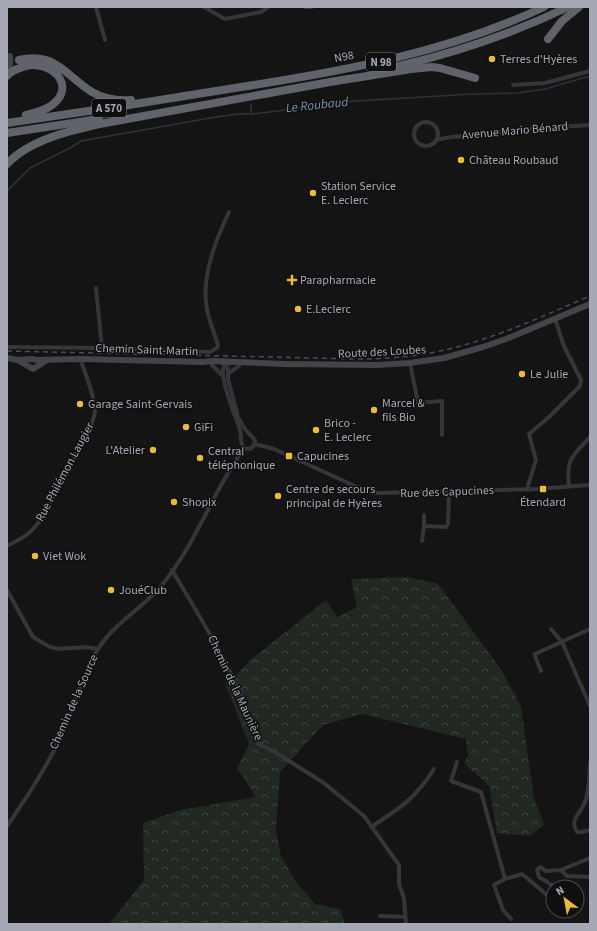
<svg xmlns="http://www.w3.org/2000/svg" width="597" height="931" font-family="'Source Sans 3',sans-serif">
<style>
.forest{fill:url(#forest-crowns)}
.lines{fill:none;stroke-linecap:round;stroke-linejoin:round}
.stream{stroke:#2c333a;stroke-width:1.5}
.street{stroke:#35353a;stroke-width:4}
.secondary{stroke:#43444a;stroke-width:6}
.highway{stroke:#61636b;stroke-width:8}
.rail{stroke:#4c4d53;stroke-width:1.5;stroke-dasharray:5 4;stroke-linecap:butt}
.poi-dot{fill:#eabd37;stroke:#0f0f10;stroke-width:1.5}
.labels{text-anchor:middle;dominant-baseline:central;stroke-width:3;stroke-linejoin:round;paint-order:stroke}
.shield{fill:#0f0f10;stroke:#797b84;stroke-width:1}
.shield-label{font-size:11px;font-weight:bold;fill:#a6a9b5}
.street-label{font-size:12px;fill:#a6a9b5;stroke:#0f0f10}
.poi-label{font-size:12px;fill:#a6a9b5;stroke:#0f0f10;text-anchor:start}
.water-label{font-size:13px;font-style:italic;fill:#7e94af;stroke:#0f0f10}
</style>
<defs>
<pattern id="forest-crowns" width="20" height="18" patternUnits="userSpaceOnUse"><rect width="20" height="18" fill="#202821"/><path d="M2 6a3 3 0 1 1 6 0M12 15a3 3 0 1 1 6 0" fill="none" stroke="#3d443f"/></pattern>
</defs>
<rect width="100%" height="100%" fill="#141415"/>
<path class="forest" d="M408 577 438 584 501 669 521 706 534 798 544 825 529 836 497 833 489 786 464 763 468 756 466 739 362 714 323 725 280 772 276 831 281 856 296 882 315 904 340 909 345 924H109L144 880 143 823 180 810 256 797 237 768 249 744 225 683 235 676 249 661 326 600 337 617 357 607 351 579Z"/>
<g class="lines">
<g class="stream">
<path d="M251 104V114"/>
<path d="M7 191 30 168 70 148 81 141 216 117 239 114H251L278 111 340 102 473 94 518 93 545 89 590 76"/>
</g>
<g class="street">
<path d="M96 7 105 40"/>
<path d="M204 7 225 19 261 12 268 7"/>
<path d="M305 7H312"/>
<path d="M513 85 545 83 590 71"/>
<circle cx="426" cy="134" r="12"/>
<path d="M436 140 451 137 481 135 516 130 590 125"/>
<path d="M96 288 102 348"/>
<path d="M7 347 100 348 210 352 217 348 218 345C214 331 207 317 206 303 203 271 216 240 229 212"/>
<path d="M221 362 228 369V379L238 417 245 429 255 440 254 445 250 449 244 448C239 442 242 436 240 430 236 418 221 382 223 370 224 366 228 364 232 362"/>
<path d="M410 363 418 403 442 401V435"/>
<path d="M212 365 223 376"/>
<path d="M229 373 239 366"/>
<path d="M255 444 274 449 368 492 377 493 536 489 590 485"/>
<path d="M569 486C566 458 572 457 590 437"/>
<path d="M528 490V486L536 460 529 434 549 417 580 386 581 380 564 346 555 319"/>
<path d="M424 515V526L446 527 448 524 449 492"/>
<path d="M422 541 424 526"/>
<path d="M7 546C25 537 32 533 43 516L87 435C90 428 94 419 95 411 95 399 85 371 80 359"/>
<path d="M172 570C205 626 241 681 258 744L273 751 324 783 364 816 399 865V884L404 898 406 924"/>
<path d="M7 590 33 637 50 647 59 649 85 647 98 649"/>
<path d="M551 629 562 642 590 706"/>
<path d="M541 671 535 656V654L590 629"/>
<path d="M457 762 451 781 481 792 505 879"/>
<path d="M590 763C589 776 590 792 584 804 580 814 569 820 577 832H581L590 830"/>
<path d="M7 826C28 796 49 764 64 730 75 703 83 674 98 649 114 623 142 609 162 585 196 544 213 491 244 448"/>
<path d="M371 827C399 809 416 798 434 769"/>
<path d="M590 858 561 870 567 876 590 877"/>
<path d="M555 887 539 877 537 870 540 867 546 871 561 870"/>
<path d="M380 916 405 917"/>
<path d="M511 919 503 910 494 885 505 879 522 874 553 900"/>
</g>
<g class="secondary">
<path d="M7 71C10 66 11 61 10 56"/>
<path d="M7 358 18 360 33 359 36 360 80 359 202 362 214 361 285 364 377 365 410 363 444 358 483 347 506 339 590 304"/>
<path d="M19 361 33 369 47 360"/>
</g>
<g class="highway">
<path d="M548 39 562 21 579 7"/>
<path d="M19 60C55 51 66 76 92 92 104 99 118 101 131 100"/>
<path d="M399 66C457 52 514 33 568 7"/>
<path d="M7 76C12 70 19 68 26 66 52 60 77 86 52 105 44 111 35 113 26 115"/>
<path d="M7 123C85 112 163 100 241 87 344 71 449 52 544 7"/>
<path d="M7 133 99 119"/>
<path d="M7 164C30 139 73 130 105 123L330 82 411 69 432 67 440 68 475 78"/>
</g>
<path class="rail" d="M7 351 357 359C389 359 422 356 453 348 501 336 545 315 590 296"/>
</g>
<g class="poi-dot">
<circle cx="492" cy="59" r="4"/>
<circle cx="461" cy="160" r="4"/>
<circle cx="313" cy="193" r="4"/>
<path d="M290 274h4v4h4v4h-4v4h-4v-4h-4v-4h4z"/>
<circle cx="298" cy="309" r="4"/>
<circle cx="522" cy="374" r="4"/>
<circle cx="80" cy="404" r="4"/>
<circle cx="374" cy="410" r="4"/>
<circle cx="186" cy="427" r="4"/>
<circle cx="316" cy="430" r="4"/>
<circle cx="153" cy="450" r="4"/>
<rect x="285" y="452" width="8" height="8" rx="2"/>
<circle cx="200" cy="458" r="4"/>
<rect x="539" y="485" width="8" height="8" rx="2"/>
<circle cx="278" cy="496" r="4"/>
<circle cx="174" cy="502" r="4"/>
<circle cx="35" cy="556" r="4"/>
<circle cx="111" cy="590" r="4"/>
</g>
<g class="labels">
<g class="shield">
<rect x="366" y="53" width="30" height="18" rx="3"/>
<rect x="92" y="99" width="34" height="18" rx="3"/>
</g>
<g class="shield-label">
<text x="381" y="62">N 98</text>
<text x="109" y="108">A 570</text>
</g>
<g class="street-label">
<text transform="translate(344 57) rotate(-11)">N98</text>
<text transform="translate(515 131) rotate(-5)">Avenue Mario Bénard</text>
<text transform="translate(147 350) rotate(2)">Chemin Saint-Martin</text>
<text transform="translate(382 352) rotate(-3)">Route des Loubes</text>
<text transform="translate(65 472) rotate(-62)">Rue Philémon Laugier</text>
<text transform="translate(447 492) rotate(-2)">Rue des Capucines</text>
<text transform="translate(235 688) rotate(65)">Chemin de la Maunière</text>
<text transform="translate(74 702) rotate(-66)">Chemin de la Source</text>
</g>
<g class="poi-label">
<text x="500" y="59">Terres d'Hyères</text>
<text x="469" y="160">Château Roubaud</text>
<text x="321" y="186">Station Service<tspan x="321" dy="14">E. Leclerc</tspan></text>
<text x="300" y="280">Parapharmacie</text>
<text x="306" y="309">E.Leclerc</text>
<text x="530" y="374">Le Julie</text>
<text x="382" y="403">Marcel &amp;<tspan x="382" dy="14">fils Bio</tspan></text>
<text x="88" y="404">Garage Saint-Gervais</text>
<text x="324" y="423">Brico -<tspan x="324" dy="14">E. Leclerc</tspan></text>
<text x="194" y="427">GiFi</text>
<text x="145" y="450" text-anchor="end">L'Atelier</text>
<text x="208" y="451">Central<tspan x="208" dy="14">téléphonique</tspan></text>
<text x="297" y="456">Capucines</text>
<text x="286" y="489">Centre de secours<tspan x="286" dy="14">principal de Hyères</tspan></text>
<text x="182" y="502">Shopix</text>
<text x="543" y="502" text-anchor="middle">Étendard</text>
<text x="43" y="556">Viet Wok</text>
<text x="119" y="590">JouéClub</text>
</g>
<g class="water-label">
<text transform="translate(317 105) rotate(-6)">Le Roubaud</text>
</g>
</g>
<rect width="597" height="931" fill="none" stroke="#a6a9b5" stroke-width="16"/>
<g transform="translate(565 899) rotate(328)"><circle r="19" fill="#0f0f10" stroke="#4b4d52"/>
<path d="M0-3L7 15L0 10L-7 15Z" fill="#eabd37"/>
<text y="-6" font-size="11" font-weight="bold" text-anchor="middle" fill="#a6a9b5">N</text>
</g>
</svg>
